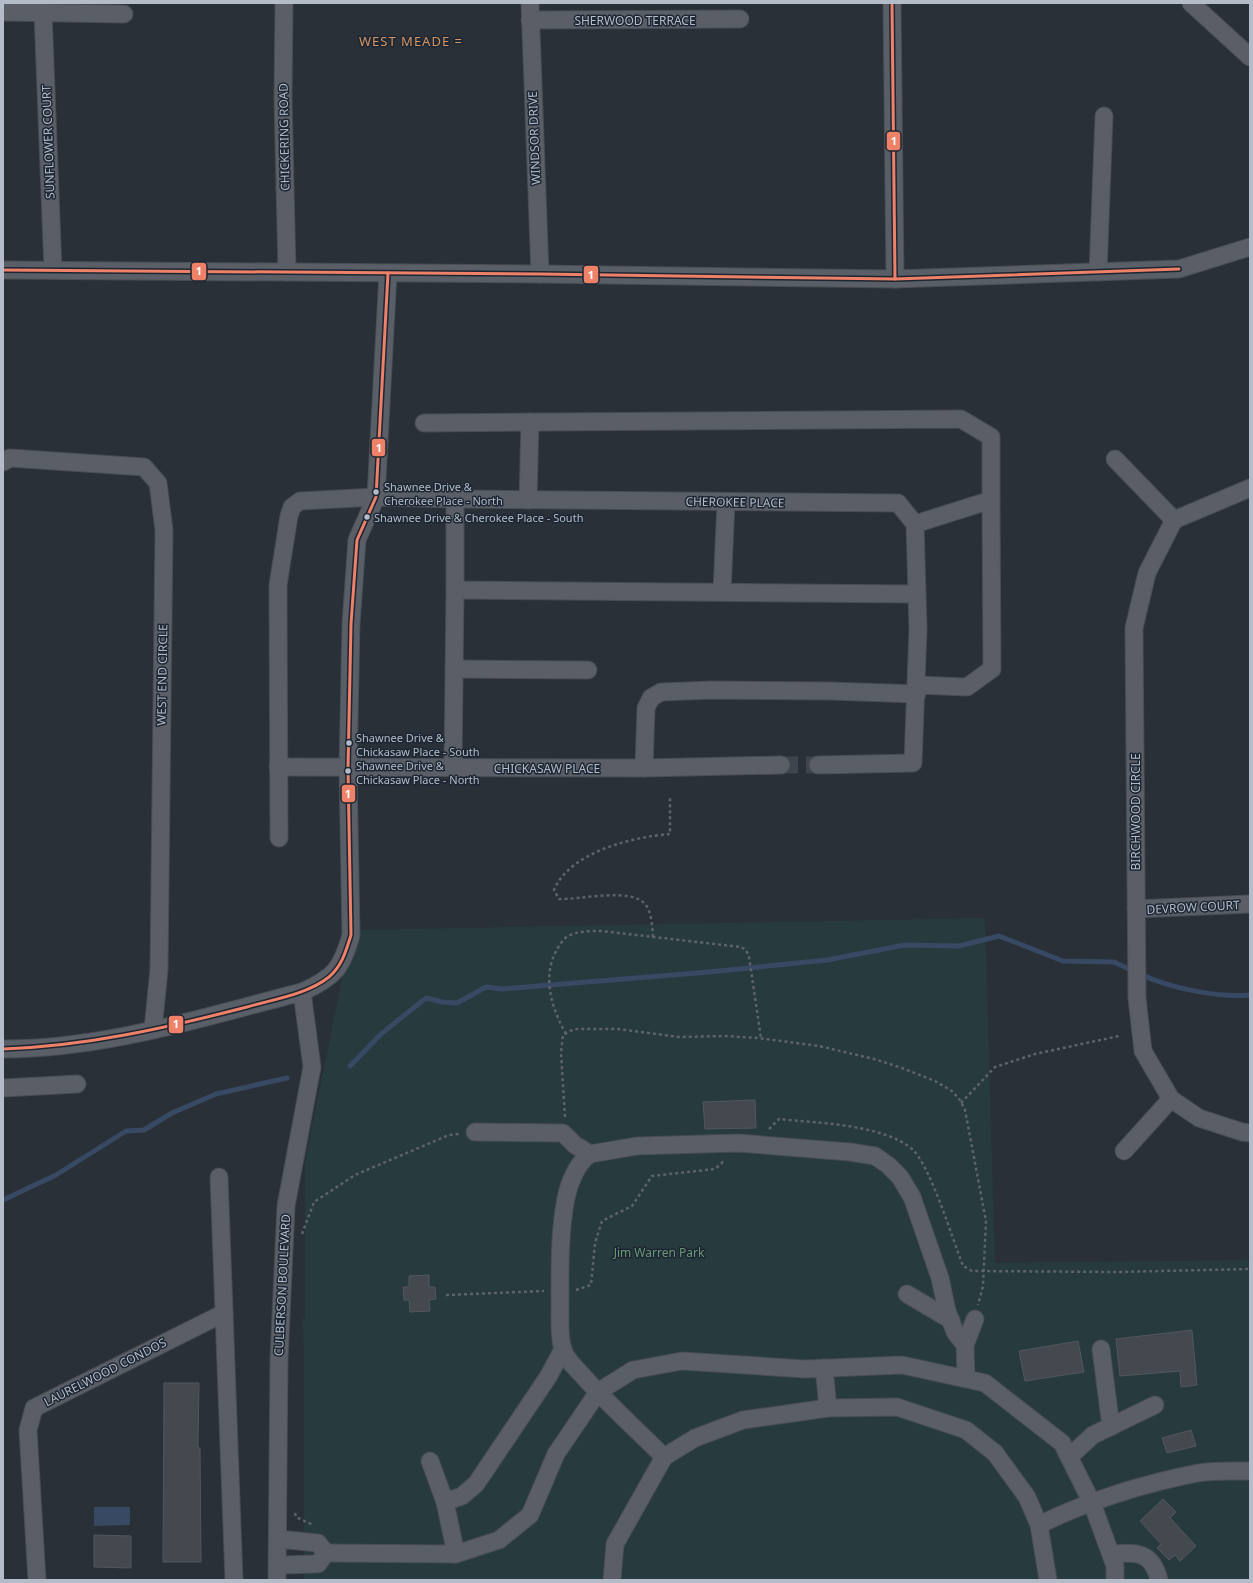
<svg xmlns="http://www.w3.org/2000/svg" width="1253" height="1583" font-family="'Noto Sans',sans-serif">
<style>
.green{fill:#273a3e}
.water{fill:#384963}
.lines{fill:none;stroke-linecap:round;stroke-linejoin:round}
.stream{stroke:#384963;stroke-width:5}
.building{fill:#444950;stroke:#52575f}
.minor-tunnel{stroke:#3f454e;stroke-width:17;stroke-dasharray:17 8;stroke-linecap:butt}
.minor-casing{stroke:#484c53;stroke-width:19}
.path{stroke:#5d636a;stroke-width:2.5;stroke-dasharray:3 3;stroke-linecap:butt}
.minor{stroke:#5a5e66;stroke-width:17}
.bus-1-casing{stroke:#1d2633;stroke-width:6}
.bus-1{stroke:#ee8167;stroke-width:3}
.bus-dot{fill:#b4bcc9;stroke:#1d2633;stroke-width:1.5}
.labels{text-anchor:middle;dominant-baseline:central;stroke-width:3;stroke-linejoin:round;paint-order:stroke}
.bus-label{font-size:11px;fill:#b4bcc9;stroke:#1d2633;text-anchor:start}
.street-label{font-size:12px;fill:#b4bcc9;stroke:#1d2633}
.park-label{font-size:12px;fill:#6b9a76;stroke:#1d2633}
.neighbourhood-label{font-size:13px;letter-spacing:1px;fill:#d59563;stroke:#1d2633}
.line-badge{stroke:#1d2633;stroke-width:1.5}
.badge-label{font-size:11px;text-anchor:middle;font-weight:bold;fill:#fff}
</style>
<rect width="100%" height="100%" fill="#2a3038"/>
<path class="green" d="M985 918 995 1263 1250 1260V1580H304V1348L302 1318H305V1161L352 930Z"/>
<path class="water" d="M94 1507H130V1525L94 1526Z"/>
<g class="lines">
<g class="stream">
<path d="M1140 974C1169 988 1218 998 1250 995"/>
<path d="M350 1066 381 1034 426 998 442 1002 457 1003 486 987 503 989 709 972 827 960 905 945 959 946 999 936 1063 961 1114 962 1133 971"/>
<path d="M3 1200 56 1175 126 1131 144 1130 172 1113 216 1094 287 1078"/>
</g>
</g>
<g class="building">
<path d="M755 1100 756 1128 705 1129 703 1102Z"/>
<path d="M429 1275V1287H435L436 1299 429 1300 430 1311 410 1312 409 1300H404L403 1287H409V1276Z"/>
<path d="M1192 1330 1197 1385 1181 1387 1180 1371 1120 1376 1116 1339Z"/>
<path d="M1078 1341 1084 1372 1025 1381 1019 1351Z"/>
<path d="M164 1383H199L198 1448H200L201 1562H163Z"/>
<path d="M1191 1430 1196 1446 1167 1453 1162 1438Z"/>
<path d="M1163 1499 1176 1512 1170 1518 1196 1546 1180 1561 1175 1555 1169 1560 1157 1548 1161 1544 1140 1521Z"/>
<path d="M94 1535 131 1536V1568L94 1567Z"/>
</g>
<g class="lines">
<path class="minor-tunnel" d="M781 765H818"/>
<g class="minor-casing">
<g id="minor">
<path d="M284 3 283 98 287 272"/>
<path d="M530 3 540 274"/>
<path d="M892 3 895 279"/>
<path d="M1191 3 1250 57"/>
<path d="M3 12 124 14"/>
<path d="M43 13 53 270"/>
<path d="M530 20 740 19"/>
<path d="M3 270 540 274 895 279 1179 269 1250 247"/>
<path d="M1098 272 1104 116"/>
<path d="M424 423 961 419 991 437V500L915 524"/>
<path d="M1115 459 1174 520"/>
<path d="M3 462 10 458 144 467 158 483 164 530 159 969 153 1030"/>
<path d="M1250 488 1174 520 1147 573 1134 628 1137 998 1143 1051 1171 1099 1199 1118 1242 1132 1250 1133"/>
<path d="M455 499V590L917 594"/>
<path d="M528 500 530 422"/>
<path d="M722 592 726 502"/>
<path d="M454 669 588 670"/>
<path d="M917 685 967 687 992 669 991 500"/>
<path d="M278 767 644 768 781 765"/>
<path d="M453 768 455 590"/>
<path d="M644 768 646 708 651 698 661 692 712 690 830 691 917 694"/>
<path d="M279 838 278 585 289 516 292 507 300 501 376 497 455 499 898 503 915 524 918 629 913 763 818 765"/>
<path d="M1136 909 1250 904"/>
<path d="M3 1049C105 1049 204 1017 302 992 333 978 342 969 351 935L348 769 351 624 357 540 376 497 388 273"/>
<path d="M3 1088 77 1084"/>
<path d="M475 1132 563 1133 575 1145 590 1154"/>
<path d="M1124 1151 1171 1099"/>
<path d="M219 1177 234 1580"/>
<path d="M907 1294 951 1320"/>
<path d="M965 1345 975 1319"/>
<path d="M1101 1349 1111 1427"/>
<path d="M824 1368 828 1408"/>
<path d="M664 1457C637 1430 608 1404 583 1376 576 1368 566 1360 563 1349 559 1338 560 1322 560 1310 560 1273 559 1234 566 1198 569 1183 577 1163 590 1154L637 1146 738 1143 850 1152 875 1156 888 1165 900 1177 912 1197 940 1278 947 1311 955 1332 965 1345 966 1378"/>
<path d="M1069 1457 1093 1435 1155 1405"/>
<path d="M430 1461 445 1502 456 1554"/>
<path d="M445 1502 462 1496 476 1484 548 1377 563 1349"/>
<path d="M278 1539 318 1543 326 1553"/>
<path d="M326 1553 456 1554 499 1540 530 1515 556 1454 598 1392 633 1370 682 1361 805 1369 902 1365 985 1383 1062 1443 1092 1503 1115 1566V1580"/>
<path d="M1111 1554C1136 1552 1152 1551 1159 1580"/>
<path d="M278 1565 318 1564 326 1553"/>
<path d="M37 1580 28 1430 34 1408 224 1313"/>
<path d="M277 1580 279 1359 286 1206 312 1067 302 992"/>
<path d="M612 1580 615 1544 664 1457 695 1438 743 1420 828 1408 897 1407 966 1430 995 1453 1027 1497 1039 1525"/>
<path d="M1048 1580 1039 1525C1087 1501 1146 1483 1198 1473 1215 1470 1233 1471 1250 1471"/>
</g>
</g>
<g class="path">
<path d="M653 937C652 927 652 912 645 904 630 887 580 900 559 899L554 890C570 852 632 837 670 834V798"/>
<path d="M566 1034C552 1009 542 978 556 951 559 946 564 937 570 935 580 931 590 931 601 931L741 947 746 950 749 957 761 1038"/>
<path d="M961 1103 995 1067 1035 1054 1119 1036"/>
<path d="M565 1117 561 1053 563 1035 574 1029H618L679 1037 725 1036 758 1038 819 1046 874 1059 902 1068 935 1081 952 1091 960 1100 965 1110 986 1221 983 1286 978 1305"/>
<path d="M769 1129 779 1119C817 1123 882 1124 912 1149 930 1165 953 1240 963 1266L972 1271 1117 1272 1250 1269"/>
<path d="M302 1234 314 1202 355 1175 449 1135 459 1134"/>
<path d="M576 1290 591 1285 595 1243 602 1221 632 1206 652 1176 715 1169 725 1160"/>
<path d="M446 1295 544 1291"/>
<path d="M295 1513 296 1517 313 1525"/>
</g>
<use href="#minor" class="minor"/>
<g class="bus-1-casing">
<g id="bus-1">
<path d="M892 3 895 279"/>
<path d="M3 270 540 274 895 279 1179 269"/>
<path d="M3 1049C87 1046 166 1028 247 1007 274 999 306 995 329 977 342 966 346 951 351 935L348 769 351 624 357 540 376 497 388 273"/>
</g>
</g>
<use href="#bus-1" class="bus-1"/>
</g>
<g class="bus-dot">
<circle cx="376" cy="492" r="3.5"/>
<circle cx="367" cy="517" r="3.5"/>
<circle cx="349" cy="743" r="3.5"/>
<circle cx="348" cy="771" r="3.5"/>
</g>
<g class="labels">
<g class="bus-label">
<text x="384" y="486">Shawnee Drive &amp;<tspan x="384" dy="14">Cherokee Place - North</tspan></text>
<text x="374" y="517">Shawnee Drive &amp; Cherokee Place - South</text>
<text x="356" y="737">Shawnee Drive &amp;<tspan x="356" dy="14">Chickasaw Place - South</tspan></text>
<text x="356" y="765">Shawnee Drive &amp;<tspan x="356" dy="14">Chickasaw Place - North</tspan></text>
</g>
<g class="street-label">
<text x="635" y="20">SHERWOOD TERRACE</text>
<text transform="translate(284 137) rotate(-91)">CHICKERING ROAD</text>
<text transform="translate(534 138) rotate(-92)">WINDSOR DRIVE</text>
<text transform="translate(48 142) rotate(-92)">SUNFLOWER COURT</text>
<text transform="translate(735 502) rotate(1)">CHEROKEE PLACE</text>
<text transform="translate(162 675) rotate(-89)">WEST END CIRCLE</text>
<text x="547" y="768">CHICKASAW PLACE</text>
<text transform="translate(1135 812) rotate(-90)">BIRCHWOOD CIRCLE</text>
<text transform="translate(1193 907) rotate(-3)">DEVROW COURT</text>
<text transform="translate(282 1285) rotate(-87)">CULBERSON BOULEVARD</text>
<text transform="translate(105 1372) rotate(-27)">LAURELWOOD CONDOS</text>
</g>
<g class="park-label">
<text x="659" y="1252">Jim Warren Park</text>
</g>
<g class="neighbourhood-label">
<text x="411" y="41">WEST MEADE =</text>
</g>
</g>
<g class="line-badge">
<rect x="886" y="131" width="15" height="20" rx="4" fill="#ee8167"/>
<rect x="191" y="262" width="16" height="19" rx="4" fill="#ee8167"/>
<rect x="583" y="265" width="16" height="19" rx="4" fill="#ee8167"/>
<rect x="371" y="438" width="15" height="19" rx="4" fill="#ee8167"/>
<rect x="341" y="784" width="15" height="19" rx="4" fill="#ee8167"/>
<rect x="168" y="1015" width="16" height="19" rx="4" fill="#ee8167"/>
</g>
<g class="badge-label">
<text x="894" y="145">1</text>
<text x="199" y="275">1</text>
<text x="591" y="279">1</text>
<text x="379" y="452">1</text>
<text x="348" y="798">1</text>
<text x="176" y="1028">1</text>
</g>
<rect width="1253" height="1583" fill="none" stroke="#b4bcc9" stroke-width="8"/>
</svg>
